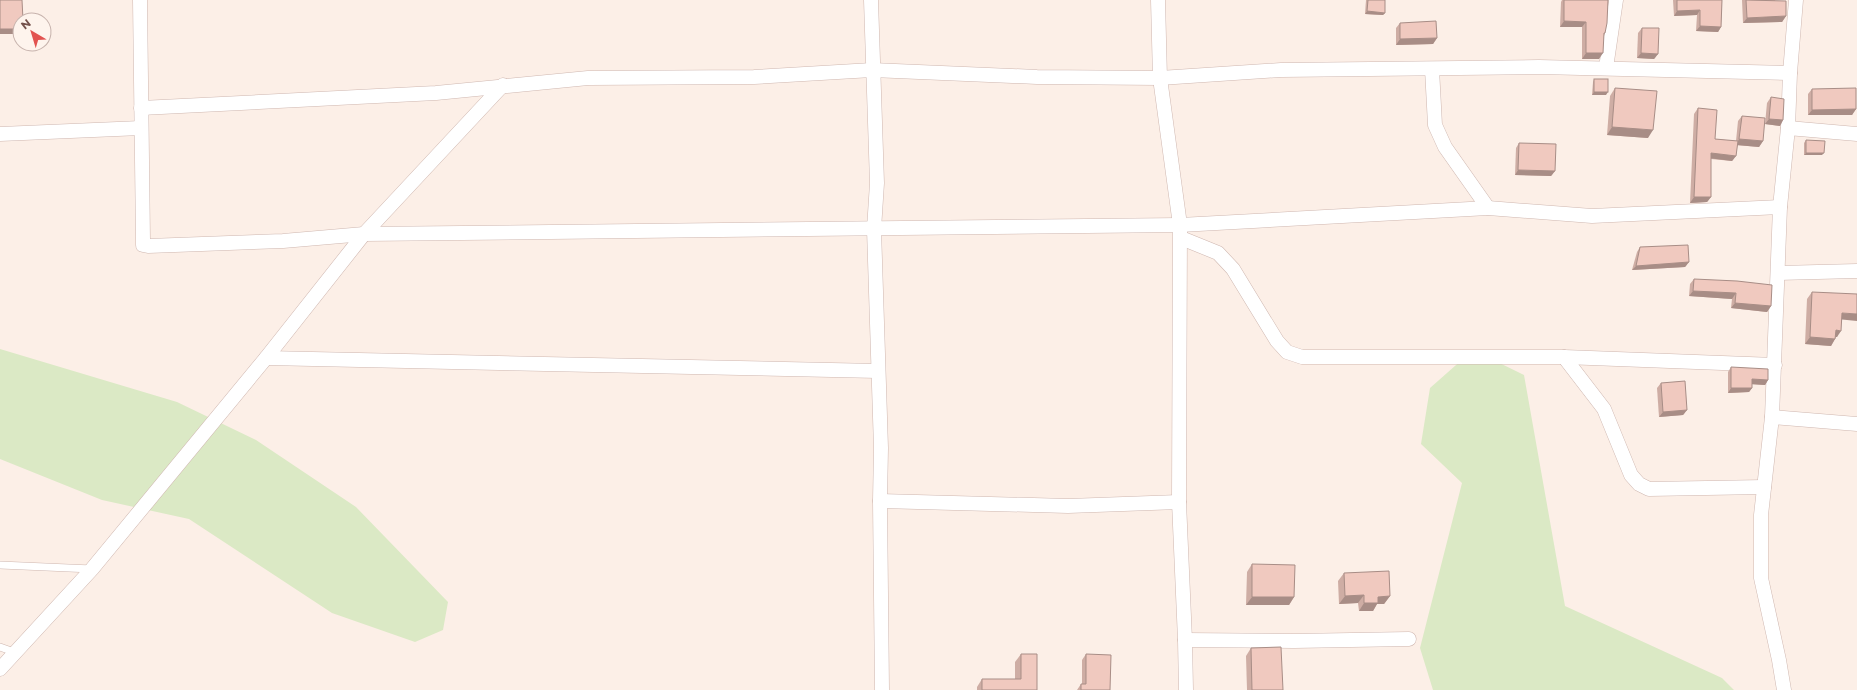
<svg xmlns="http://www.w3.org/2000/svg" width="1857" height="690" font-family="Montserrat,sans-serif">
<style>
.green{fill:#dbe9c5}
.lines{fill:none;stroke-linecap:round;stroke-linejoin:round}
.lane-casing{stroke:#cfb7b0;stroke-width:8}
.street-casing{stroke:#cfb7b0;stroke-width:15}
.lane{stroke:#fff;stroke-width:7}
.street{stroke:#fff;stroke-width:14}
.wall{fill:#ceada4}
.shaded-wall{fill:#a88d86}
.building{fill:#f0c9bf;stroke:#a88d86}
</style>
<rect width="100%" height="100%" fill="#fcefe7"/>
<g class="green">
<path d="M0 349 177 402 256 440 356 507 448 602 443 630 415 642 332 613 189 519 102 500 0 459Z"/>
<path d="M1473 350 1524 375 1565 606 1722 678 1734 690H1433L1420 648 1462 483 1421 444 1430 388Z"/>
</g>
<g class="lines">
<g class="lane-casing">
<g id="lane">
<path d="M0 565 92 569"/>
<path d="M0 647 14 652"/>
</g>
</g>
<g class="street-casing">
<g id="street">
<path d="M140 0 143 240V245L148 246 283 241 364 234 1180 225 1179 502 1185 640 1186 690"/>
<path d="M871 0 877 183 874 229 881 448 880 501 882 690"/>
<path d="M1158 0 1160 78 1180 225 1488 208 1592 216 1780 207"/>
<path d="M1606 68 1616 0"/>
<path d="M1432 69 1435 125 1445 147 1488 208"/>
<path d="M141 108 436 93 588 78 754 77 872 70 1037 77 1160 78 1281 70 1539 67 1790 73"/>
<path d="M1788 128 1857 134"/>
<path d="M0 134 141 128"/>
<path d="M1181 238 1218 253 1233 269 1277 341 1287 352 1302 357H1564L1775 365"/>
<path d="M1778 273 1857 271"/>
<path d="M1564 357 1604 409 1631 475 1639 484 1649 489 1764 487"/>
<path d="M266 358 878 371"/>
<path d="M1772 417 1857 424"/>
<path d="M880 501 1068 506 1179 502"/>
<path d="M1185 640 1294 641 1409 639"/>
<path d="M0 669 92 569 266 358 364 234 503 85"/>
<path d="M1784 690 1779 660 1761 578V515L1772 417 1780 207 1788 128 1790 73 1796 0"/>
</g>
</g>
<use href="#lane" class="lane"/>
<use href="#street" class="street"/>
</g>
<g class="wall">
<path d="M1366 0H1385V13L1383 15 1365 14Z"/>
<path d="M1562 0H1608L1605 33 1604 36 1599 59H1582V27H1560L1561 2Z"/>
<path d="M1673 0H1722L1721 27 1718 32 1696 31 1697 15 1674 16Z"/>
<path d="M1742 0H1775V1L1786 16 1782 22 1743 23Z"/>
<path d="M1400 23 1437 38 1433 44 1396 45V28Z"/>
<path d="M1642 28 1658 54 1654 59 1637 58 1638 33Z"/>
<path d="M1594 79 1606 95H1592L1593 82Z"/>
<path d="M1615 88 1648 138 1607 135 1610 96Z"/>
<path d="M1812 89 1856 109 1852 115H1808V94Z"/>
<path d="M1771 97 1783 120 1780 126 1765 124 1767 103Z"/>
<path d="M1698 108 1715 139 1736 141 1738 121 1742 116 1763 141 1759 147 1737 145 1736 156 1732 161 1711 159V197L1707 202 1690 203 1694 114Z"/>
<path d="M1806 140 1822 155H1804V143Z"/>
<path d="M1519 143 1555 171 1551 176 1515 175 1516 148Z"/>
<path d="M1640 247 1689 262 1685 267 1632 270 1637 252Z"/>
<path d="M1694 279 1771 306 1767 312 1731 308 1732 299 1689 296 1690 284Z"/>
<path d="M1812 292 1842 320 1837 337H1836L1831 346 1805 344 1807 299Z"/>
<path d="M1731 367 1768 380 1765 385 1752 384V388L1749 392 1728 393V372Z"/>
<path d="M1661 383 1687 410 1683 415 1659 417 1657 388Z"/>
<path d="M1252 564 1294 597 1289 605H1246L1247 572Z"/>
<path d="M1344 573 1390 596 1384 604H1377L1373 611H1359L1358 603 1339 604 1338 581Z"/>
<path d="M1251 648 1283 690H1247L1246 656Z"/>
<path d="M1021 654 1037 690H977V687L982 679H1015V662Z"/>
<path d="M1086 654 1110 690H1077L1081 684H1082V660Z"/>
</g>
<g class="shaded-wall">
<path d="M1700 10 1697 15 1674 16 1677 11Z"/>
<path d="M1367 11 1385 13 1383 15 1365 14Z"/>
<path d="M1786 16 1782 22 1743 23 1747 18Z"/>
<path d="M1564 21 1586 22 1582 27H1560Z"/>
<path d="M1700 26 1721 27 1718 32 1696 31Z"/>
<path d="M0 29H20V33L19 34H0Z"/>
<path d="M1437 38 1433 44 1396 45 1400 39Z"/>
<path d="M1586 53H1603L1599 59H1582Z"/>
<path d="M1641 53 1658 54 1654 59 1637 58Z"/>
<path d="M1594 92H1608L1606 95H1592Z"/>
<path d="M1856 109 1852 115H1808L1812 110Z"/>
<path d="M1769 119 1783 120 1780 126 1765 124Z"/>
<path d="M1612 127 1653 130 1648 138 1607 135Z"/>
<path d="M1739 139 1763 141 1759 147 1736 145Z"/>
<path d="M1711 153 1736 156 1732 161 1708 158Z"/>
<path d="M1806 153H1824L1822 155H1804Z"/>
<path d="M1518 170 1555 171 1551 176 1515 175Z"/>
<path d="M1694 197H1711L1707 202 1690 203Z"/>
<path d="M1689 262 1685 267 1632 270 1636 266Z"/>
<path d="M1693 291 1736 293 1732 299 1689 296Z"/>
<path d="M1735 303 1771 306 1767 312 1731 308Z"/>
<path d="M1842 313 1857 314V321L1837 319Z"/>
<path d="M1836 330 1841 331 1837 337H1832Z"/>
<path d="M1810 337 1835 339 1831 346 1805 344Z"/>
<path d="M1752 379 1768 380 1765 385 1748 384Z"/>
<path d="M1731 388H1752L1749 392 1728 393Z"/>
<path d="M1687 410 1683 415 1659 417 1663 412Z"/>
<path d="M1364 595 1358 603 1339 604 1345 596Z"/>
<path d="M1390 596 1384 604H1377L1373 611H1359L1364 603 1378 597Z"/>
<path d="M1252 597H1294L1289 605H1246Z"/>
</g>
<g class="building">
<path d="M0 0H22L23 20H20V29H0Z"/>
<path d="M1368 0H1385V13L1367 11Z"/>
<path d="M1564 0H1608L1607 23 1605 33H1604L1603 53H1586V22L1564 21Z"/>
<path d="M1677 0H1722L1721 27 1700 26V10L1677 11Z"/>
<path d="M1746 0 1786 1V16L1747 18Z"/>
<path d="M1436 21 1437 38 1400 39V23Z"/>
<path d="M1642 28H1659L1658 54 1641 53Z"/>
<rect x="1594" y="79" width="14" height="13"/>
<path d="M1615 88 1657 91 1653 130 1612 127Z"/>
<path d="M1856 88V109L1812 110V89Z"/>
<path d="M1771 97 1784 99 1783 120 1769 119Z"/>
<path d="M1698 108 1717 110 1715 139 1738 141 1736 156 1711 153V197H1694Z"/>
<path d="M1742 116 1765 118 1763 141 1739 139Z"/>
<path d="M1806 140 1825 141 1824 153H1806Z"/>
<path d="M1519 143 1556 144 1555 171 1518 170Z"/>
<path d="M1688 245 1689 262 1636 266 1640 247Z"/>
<path d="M1694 279 1737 281 1772 285 1771 306 1735 303 1736 293 1693 291Z"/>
<path d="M1812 292 1857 294V314L1842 313 1841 331 1836 330 1835 339 1810 337Z"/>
<path d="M1731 367 1768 369V380L1752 379V388H1731Z"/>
<path d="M1685 381 1687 410 1663 412 1661 383Z"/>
<path d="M1252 564 1295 565 1294 597H1252Z"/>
<path d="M1389 571 1390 596 1378 597V603H1364V595L1345 596 1344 573Z"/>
<path d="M1281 647 1283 690H1252L1251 648Z"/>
<path d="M1021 654H1037V690H982V679H1021Z"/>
<path d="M1086 654 1111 655 1110 690H1081V684H1086Z"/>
</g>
<g transform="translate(32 32) rotate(322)"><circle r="19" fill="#fef4ed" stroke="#c7b3ad"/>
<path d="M0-3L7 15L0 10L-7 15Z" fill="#e25350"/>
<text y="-6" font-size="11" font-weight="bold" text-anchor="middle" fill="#75524c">N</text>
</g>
</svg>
